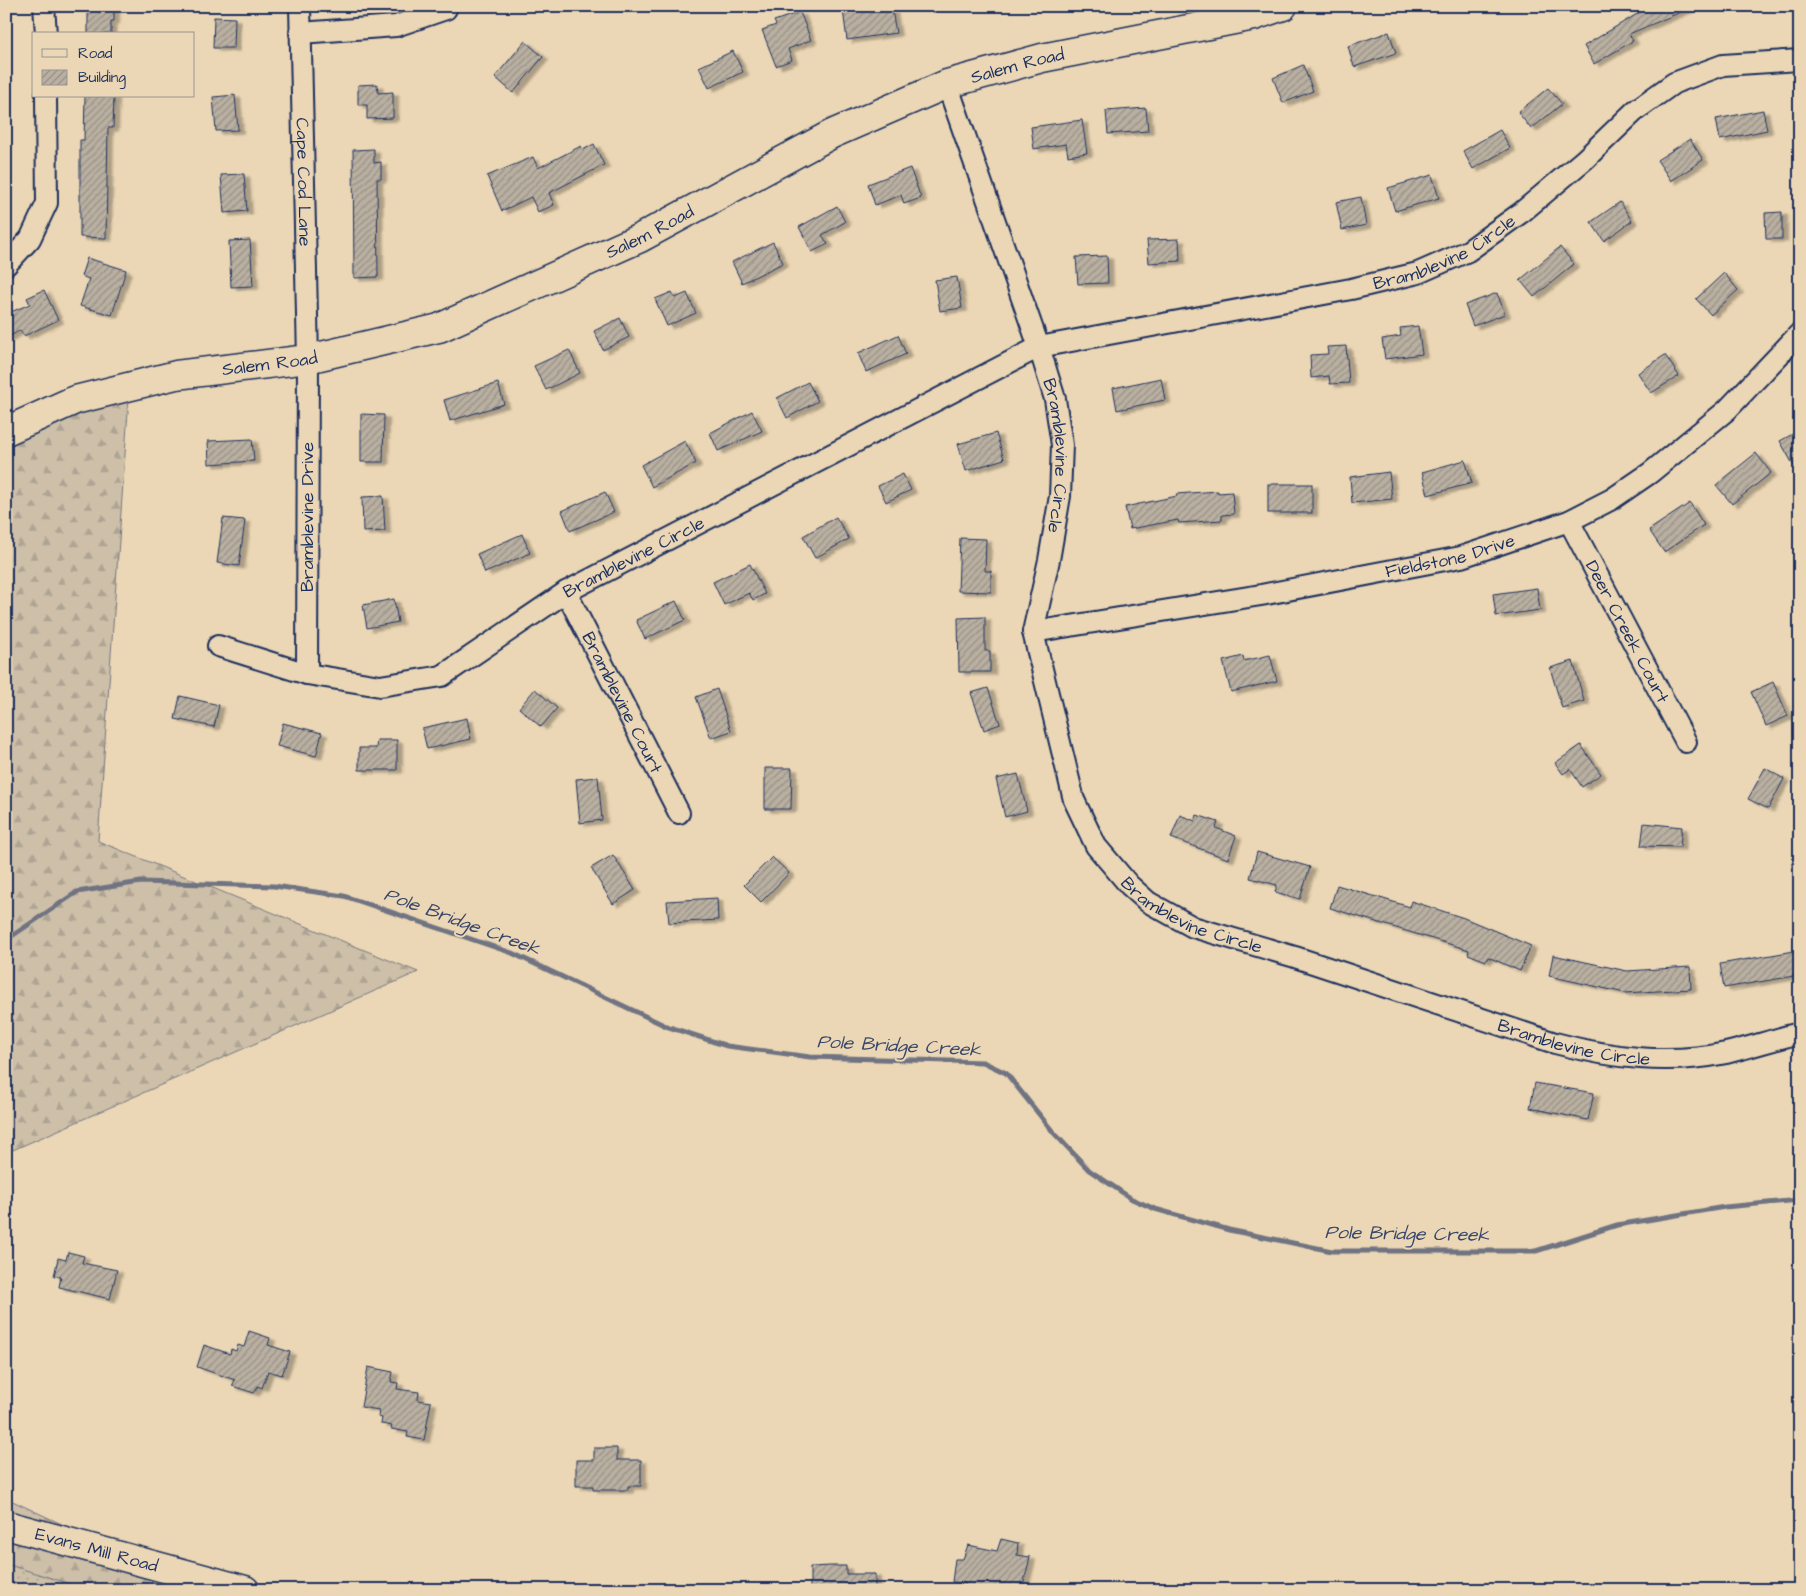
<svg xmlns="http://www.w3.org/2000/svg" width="1806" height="1596" font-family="'Architects Daughter',sans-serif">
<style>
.forest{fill:url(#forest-firs);stroke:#747783}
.park{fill:url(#park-dots);stroke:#747783}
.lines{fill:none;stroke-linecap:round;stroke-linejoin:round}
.stream{stroke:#6f7381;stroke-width:5}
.building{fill:url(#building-hatch);stroke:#1b2f5e;filter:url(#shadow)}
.street-casing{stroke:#1b2f5e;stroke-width:24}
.secondary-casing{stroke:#1b2f5e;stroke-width:31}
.street{stroke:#ebd7b5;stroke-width:20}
.secondary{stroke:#ebd7b5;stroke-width:28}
.labels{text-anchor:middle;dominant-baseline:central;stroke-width:4;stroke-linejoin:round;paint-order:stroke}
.street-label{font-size:18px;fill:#1b2f5e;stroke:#ebd7b5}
.water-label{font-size:19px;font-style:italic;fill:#37466a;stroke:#ebd7b5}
</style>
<defs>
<pattern id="forest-firs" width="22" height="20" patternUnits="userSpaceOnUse" patternTransform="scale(1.25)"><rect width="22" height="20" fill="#cdbfa8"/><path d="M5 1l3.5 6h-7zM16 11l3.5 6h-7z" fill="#afa493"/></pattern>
<pattern id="park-dots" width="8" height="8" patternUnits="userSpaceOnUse" patternTransform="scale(1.25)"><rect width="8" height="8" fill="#cdbfa8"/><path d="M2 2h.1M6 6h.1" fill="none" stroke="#afa493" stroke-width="1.8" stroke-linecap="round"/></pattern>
<pattern id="building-hatch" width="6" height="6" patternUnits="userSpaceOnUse" patternTransform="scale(1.25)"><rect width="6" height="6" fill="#bab0a1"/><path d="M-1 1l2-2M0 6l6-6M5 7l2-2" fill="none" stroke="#969086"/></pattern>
<filter id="shadow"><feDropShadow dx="5.5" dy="3" stdDeviation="1" flood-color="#0004"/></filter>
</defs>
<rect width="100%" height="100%" fill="#ebd7b5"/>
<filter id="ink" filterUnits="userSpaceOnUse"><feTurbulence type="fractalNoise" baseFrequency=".02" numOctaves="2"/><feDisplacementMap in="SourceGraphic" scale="10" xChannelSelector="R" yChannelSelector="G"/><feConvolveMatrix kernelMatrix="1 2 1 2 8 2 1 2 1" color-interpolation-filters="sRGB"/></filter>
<g filter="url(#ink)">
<g class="forest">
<path d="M129 397 98 841 418 972 6 1153V433Z"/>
<path d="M6 1498 203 1590H6Z"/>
</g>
<path class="park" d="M6 1564 90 1590H6Z"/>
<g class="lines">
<path class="stream" d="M6 940 77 892 141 882 274 886 344 896 512 953 666 1026 727 1046 810 1057 983 1062 1006 1073 1054 1133 1089 1170 1132 1199 1155 1209 1229 1230 1332 1251H1536L1617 1225 1725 1207 1800 1200"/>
</g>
<g class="building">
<path d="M88 6H114V21H111V34H88Z"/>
<path d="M867 6H880L881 12 892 10 896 33 847 40 843 10Z"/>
<path d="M1641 6H1695L1629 34 1633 41 1594 64 1584 46 1642 11Z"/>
<path d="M800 12 811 40 788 49 792 60 776 66 762 30 776 25 774 21Z"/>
<path d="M214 17 235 18 234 48H213Z"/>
<path d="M1389 32 1396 53 1354 67 1348 46Z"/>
<path d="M525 41 543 57 513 93 495 77Z"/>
<path d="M733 51 743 72 709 88 699 67Z"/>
<path d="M1303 65 1313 91 1283 103 1273 78Z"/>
<path d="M377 84 378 93 393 92V118L367 119V105H358V85Z"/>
<path d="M1548 88 1562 104 1531 129 1518 112Z"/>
<path d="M235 95 238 130 216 131 213 97Z"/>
<path d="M85 96H114L113 128H108L106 238 80 237V140H84Z"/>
<path d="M1146 108 1148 131 1108 134 1106 111Z"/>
<path d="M1763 110 1767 130 1720 140 1716 119Z"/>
<path d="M1082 120 1087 153 1068 156 1066 144 1034 149 1031 127Z"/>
<path d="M1500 130 1510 148 1473 169 1463 151Z"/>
<path d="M1690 139 1703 160 1671 181 1657 160Z"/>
<path d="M594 144 604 165 549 193 554 205 538 212 531 197 502 211 487 176 533 157 538 168 581 146 583 150Z"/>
<path d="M374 149V163L381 162V179H377L378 277 354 278 353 150Z"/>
<path d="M910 168 921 198 904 204 901 195 875 205 868 184Z"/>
<path d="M244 174 247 211 224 213 221 175Z"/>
<path d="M1432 175 1439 198 1395 211 1388 188Z"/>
<path d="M1361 197 1366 225 1342 230 1336 202Z"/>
<path d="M1620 202 1632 221 1604 241 1591 222Z"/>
<path d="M837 206 845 222 822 235 828 244 812 252 799 227Z"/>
<path d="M1782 212V239H1766L1765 213Z"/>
<path d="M1179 239 1180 261 1149 263 1147 240Z"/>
<path d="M250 240 253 286 231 287 229 241Z"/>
<path d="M773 242 783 263 742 283 732 262Z"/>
<path d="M1560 247 1574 264 1534 297 1520 280Z"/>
<path d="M1107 256 1108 283 1078 284 1076 257Z"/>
<path d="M87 258 126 270 112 315 80 306 89 279 81 276Z"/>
<path d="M1724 273 1738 290 1711 315 1696 299Z"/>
<path d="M957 277 962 308 940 311 935 280Z"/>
<path d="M44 290 58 320 24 336 20 330 6 339V314L30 304 27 298Z"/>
<path d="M672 292 675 298 687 293 696 313 667 326 655 299Z"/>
<path d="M1497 293 1505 314 1473 326 1465 305Z"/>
<path d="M620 318 629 337 603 350 594 331Z"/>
<path d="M1418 326 1422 354 1385 359 1382 339 1401 336 1400 328Z"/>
<path d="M898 335 906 354 866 372 858 353Z"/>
<path d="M1346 346 1349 383 1330 384 1329 376 1311 378 1310 355 1328 354 1327 347Z"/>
<path d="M569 350 580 373 546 390 534 366Z"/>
<path d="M1665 355 1679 376 1651 393 1638 373Z"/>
<path d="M1161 378 1165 400 1117 410 1113 388Z"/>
<path d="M808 382 818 401 787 418 777 398Z"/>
<path d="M498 383 504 404 450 421 444 400Z"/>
<path d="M752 411 762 431 718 451 710 433Z"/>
<path d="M361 414 384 415 383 462H361Z"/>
<path d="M1800 430V477L1780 441Z"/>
<path d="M996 433 1004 459 966 471 958 444Z"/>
<path d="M252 439 254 461 209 464 208 441Z"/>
<path d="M685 441 696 463 652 487 641 465Z"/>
<path d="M1756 453 1771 473 1732 504 1716 485Z"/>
<path d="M1465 460 1472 483 1428 495 1422 472Z"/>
<path d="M1389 472 1392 499 1352 503 1350 477Z"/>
<path d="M903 474 911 490 886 502 878 486Z"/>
<rect x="1268" y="484" width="44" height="29"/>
<path d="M1218 491V493L1232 492 1234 514 1222 515V520L1179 523 1178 520 1130 529 1125 507 1177 496 1176 494Z"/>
<path d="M605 492 614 512 570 531 562 511Z"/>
<path d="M383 496 385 531 363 532 362 497Z"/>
<path d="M1690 503 1704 525 1664 552 1649 530Z"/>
<path d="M836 517 849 539 815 558 803 536Z"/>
<path d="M223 518 245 520 239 566 217 563Z"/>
<path d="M522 534 530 553 485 573 477 554Z"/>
<path d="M960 538 986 539 985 571H991V592L958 591Z"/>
<path d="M750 564 765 594 753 600 749 593 724 605 713 582Z"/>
<path d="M1537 588 1540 610 1496 616 1493 594Z"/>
<path d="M394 599 398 622 367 628 363 605Z"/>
<path d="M676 601 685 620 645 639 636 620Z"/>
<path d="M985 617V651H990V672H959L958 618Z"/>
<path d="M1270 655 1277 681 1231 692 1223 661 1243 656 1244 661Z"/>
<path d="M1573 661 1584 701 1562 708 1550 668Z"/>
<path d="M1773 682 1788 716 1766 726 1751 692Z"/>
<path d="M988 688 1000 724 984 730 971 693Z"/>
<path d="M535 689 557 708 541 727 519 708Z"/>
<path d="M717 689 731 731 711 738 696 697Z"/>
<path d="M180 696 219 705 214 727 175 719Z"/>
<path d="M467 718 471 739 427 749 422 728Z"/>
<path d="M283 723 322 733 316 756 277 746Z"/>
<path d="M377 740H397V770H359V748H376Z"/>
<path d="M1581 745 1601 774 1582 787 1570 769 1563 774 1555 763Z"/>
<path d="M765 768H792L791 809H765Z"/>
<path d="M1765 768 1784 779 1768 809 1748 799Z"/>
<path d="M1018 774 1027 811 1005 817 996 779Z"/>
<path d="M598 777 602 820 580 823 576 779Z"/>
<path d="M1180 815 1195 821 1197 815 1218 822 1216 828 1236 836 1228 859 1171 838Z"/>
<path d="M1644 823 1682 827 1680 847 1641 846Z"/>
<path d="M1257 852 1310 867 1300 899 1275 892 1277 885 1250 878Z"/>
<path d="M613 855 635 890 613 904 591 868Z"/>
<path d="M772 857 789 873 761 902 744 885Z"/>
<path d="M1337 885 1410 907 1411 901 1464 918 1531 946 1520 971 1488 957 1486 961 1468 954 1469 950 1330 908Z"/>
<path d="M717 898 718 920 669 923 667 901Z"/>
<path d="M1800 950V975L1724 988 1720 964Z"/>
<path d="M1553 955 1627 971 1690 967 1691 989 1625 993 1549 976Z"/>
<path d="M1535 1083 1594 1093 1588 1120 1530 1108Z"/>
<path d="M68 1252 84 1256 82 1263 117 1270 110 1299 59 1287 61 1277 54 1276 58 1258 66 1260Z"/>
<path d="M249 1331 270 1338 268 1345 290 1352 282 1375 268 1371 262 1388 258 1386 254 1393 232 1386 235 1380 197 1367 204 1345 230 1354 231 1349 236 1351 238 1345 244 1347Z"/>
<path d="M368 1367 393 1372 391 1382 398 1383 397 1389 419 1392 418 1400 431 1402 424 1440 407 1437 408 1432 391 1429 392 1426 381 1424 382 1418 378 1417 379 1410 361 1407Z"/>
<path d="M594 1448H617V1460H641V1486H628V1490H593V1486H576V1460H594Z"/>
<path d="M1001 1539 1018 1543 1017 1555 1030 1557 1022 1590H964L965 1583 952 1582 955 1559H963L968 1545 997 1551Z"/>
<path d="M831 1566H846V1574H875V1590H810V1567Z"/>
</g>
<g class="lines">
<g class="street-casing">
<g id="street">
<path d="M44 6 46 34"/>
<path id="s1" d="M300 6 308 359 307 674"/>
<path d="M300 33 396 26 446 9"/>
<path id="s2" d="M947 84 1039 347 1055 399 1062 445 1060 496 1049 560 1033 632 1074 800 1096 846 1129 885 1148 902 1193 927 1295 957 1555 1043C1612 1058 1668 1065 1726 1053 1751 1047 1775 1039 1800 1033"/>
<path d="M6 265 30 239 47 203 46 96"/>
<path id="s3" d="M1569 521 1686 742"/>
<path id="s4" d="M566 592 679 813"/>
<path id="s5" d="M1033 632 1261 595 1461 557 1569 521 1612 499 1650 473 1727 410 1800 333"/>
<path id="s6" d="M218 646 307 674 380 686 442 676 566 592 1039 347 1351 289 1418 273 1468 251 1522 212 1585 159 1636 110 1674 83 1723 65 1800 60"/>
</g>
</g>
<g class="secondary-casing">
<g id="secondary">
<path id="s7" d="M6 431 75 400 176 375 308 359 439 328 640 238 832 134 947 84 1042 58 1254 16 1283 6"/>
<path id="s8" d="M6 1525 245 1590"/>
</g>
</g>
<use href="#street" class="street"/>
<use href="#secondary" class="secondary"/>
</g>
</g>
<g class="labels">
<g class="street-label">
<text stroke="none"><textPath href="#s7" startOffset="1084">Salem Road</textPath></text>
<text stroke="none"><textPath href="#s1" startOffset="176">Cape Cod Lane</textPath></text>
<text stroke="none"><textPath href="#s7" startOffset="679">Salem Road</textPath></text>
<text stroke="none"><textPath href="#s6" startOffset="1331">Bramblevine Circle</textPath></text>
<text stroke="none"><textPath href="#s7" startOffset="274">Salem Road</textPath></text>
<text stroke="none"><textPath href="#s2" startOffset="390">Bramblevine Circle</textPath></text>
<text transform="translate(307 517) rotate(-90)">Bramblevine Drive</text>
<text stroke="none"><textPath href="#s5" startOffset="424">Fieldstone Drive</textPath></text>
<text stroke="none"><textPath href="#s6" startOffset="456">Bramblevine Circle</textPath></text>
<text stroke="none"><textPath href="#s3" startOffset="125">Deer Creek Court</textPath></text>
<text stroke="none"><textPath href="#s4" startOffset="124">Bramblevine Court</textPath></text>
<text stroke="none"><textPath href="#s2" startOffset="915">Bramblevine Circle</textPath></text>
<text stroke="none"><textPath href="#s2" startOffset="1320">Bramblevine Circle</textPath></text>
<text stroke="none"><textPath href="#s8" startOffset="94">Evans Mill Road</textPath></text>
</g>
<g class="water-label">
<text transform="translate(462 922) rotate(20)">Pole Bridge Creek</text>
<text transform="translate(899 1046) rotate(3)">Pole Bridge Creek</text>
<text transform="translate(1407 1234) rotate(1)">Pole Bridge Creek</text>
</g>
</g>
<rect width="1806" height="1596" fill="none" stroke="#ebd7b5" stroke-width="25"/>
<rect x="12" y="12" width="1781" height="1571" fill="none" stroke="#1b2f5e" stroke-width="2" filter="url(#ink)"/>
<rect x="32" y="32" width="162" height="65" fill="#ebd7b5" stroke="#989492"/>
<rect x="42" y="49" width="25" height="8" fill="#ebd7b5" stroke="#989492"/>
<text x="78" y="58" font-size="15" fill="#1b2f5e">Road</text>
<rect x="42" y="70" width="25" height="15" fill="url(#building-hatch)" stroke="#989492"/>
<text x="78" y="82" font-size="15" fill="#1b2f5e">Building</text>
</svg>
